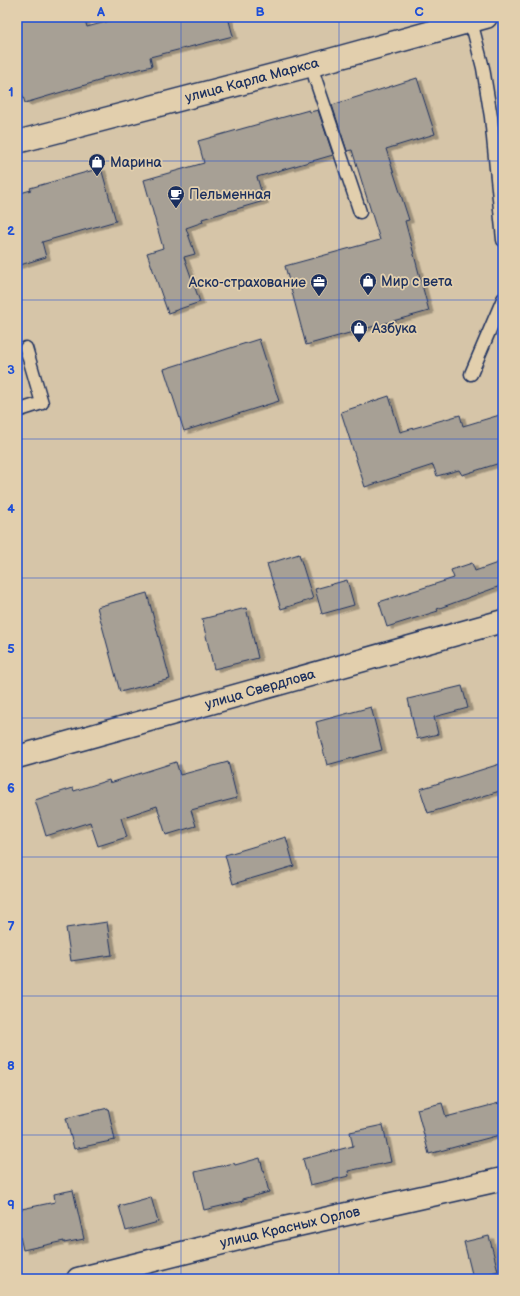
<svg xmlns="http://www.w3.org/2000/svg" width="520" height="1296" font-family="'Balsamiq Sans',sans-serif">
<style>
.building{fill:#a7a095;stroke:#1b2f5e;filter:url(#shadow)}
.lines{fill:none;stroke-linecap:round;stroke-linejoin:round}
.lane-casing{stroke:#1b2f5e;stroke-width:15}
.street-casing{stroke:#1b2f5e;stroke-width:25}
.primary-casing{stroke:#1b2f5e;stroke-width:25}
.lane{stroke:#e2cfad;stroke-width:12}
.street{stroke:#e2cfad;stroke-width:22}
.primary{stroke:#e2cfad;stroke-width:22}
.grid{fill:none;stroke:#1d4ed8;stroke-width:1;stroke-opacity:0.55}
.labels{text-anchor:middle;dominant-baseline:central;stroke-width:3.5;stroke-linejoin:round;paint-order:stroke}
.street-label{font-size:14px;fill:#1b2f5e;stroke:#e2cfad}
.poi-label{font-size:14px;fill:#1b2f5e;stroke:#e2cfad;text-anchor:start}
.neatline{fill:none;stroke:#1d4ed8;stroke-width:1.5}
.grid-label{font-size:13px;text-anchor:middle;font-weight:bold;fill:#1d4ed8}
</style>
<defs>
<filter id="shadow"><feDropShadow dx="4.5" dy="2.5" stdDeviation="0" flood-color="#0004"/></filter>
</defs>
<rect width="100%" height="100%" fill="#d6c5a8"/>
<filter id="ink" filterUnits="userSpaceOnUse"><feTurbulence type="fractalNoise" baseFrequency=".025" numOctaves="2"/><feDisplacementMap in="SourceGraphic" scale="8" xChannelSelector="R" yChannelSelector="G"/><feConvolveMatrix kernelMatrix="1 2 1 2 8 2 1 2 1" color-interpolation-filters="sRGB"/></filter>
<g filter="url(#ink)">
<g class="building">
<path d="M17 17H84L87 27 124 17H228L233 36 150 57 152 66 102 78V80L25 103 17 76Z"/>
<path d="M417 78 435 134 386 149 409 220 405 221 429 311 306 345 285 266 380 240 352 150 347 151 332 105Z"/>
<path d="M309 110 310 112 318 110 333 155 257 177 264 201 202 219 203 222 186 228 195 254 184 257 200 302 168 313 147 253 163 248 144 180 204 163 198 141Z"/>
<path d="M101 168 116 221 42 242 46 257 17 266V194L31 190 30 188Z"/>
<path d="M259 339 279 401 184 431 164 369Z"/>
<path d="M389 396 400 432 460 415 463 426 503 414V462L462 475 459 470 437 476 433 465 365 487 341 412Z"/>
<path d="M299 554 313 599 281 609 267 564Z"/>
<path d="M503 561V585L437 609 438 611 387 627 379 602 454 578 451 570 472 563 475 571Z"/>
<path d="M347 580 354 605 322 614 315 589Z"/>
<path d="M147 593 170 679 120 692 97 607Z"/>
<path d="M246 608 258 658 214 669 202 619Z"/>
<path d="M462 686 468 708 434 717 438 734 417 739 408 699Z"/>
<path d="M371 707 382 750 327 765 316 722Z"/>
<path d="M176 762 180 775 228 762 237 798 191 810 196 826 166 835 157 806 121 818 127 837 98 846 90 822 46 836 35 800 73 788 74 791 109 780 110 783Z"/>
<path d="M503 763V790L428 813 420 789Z"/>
<path d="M286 837 294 866 233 884 225 855Z"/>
<path d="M107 922 112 955 71 961 66 928Z"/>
<path d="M503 1102V1134L429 1154 417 1109 442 1103 446 1117Z"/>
<path d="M108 1108 115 1140 74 1149 66 1118Z"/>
<path d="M383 1125 391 1162 348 1171 349 1176 310 1185 303 1159 353 1146 350 1132Z"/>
<path d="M260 1158 269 1192 243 1199V1201L204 1210 195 1172 234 1163 235 1165Z"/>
<path d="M73 1190 84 1239 64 1243V1241L23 1250 17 1223V1210L55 1202 54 1194Z"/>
<path d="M151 1197 158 1222 126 1231 119 1206Z"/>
<path d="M489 1236 498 1271 473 1278 464 1242Z"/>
</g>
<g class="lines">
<g class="lane-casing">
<g id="lane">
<path d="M471 21 483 68 491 117 503 240"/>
<path d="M312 65 315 78 360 212"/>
<path d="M471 374 503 299"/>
<path d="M17 411 42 403 26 348"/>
</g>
</g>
<g class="street-casing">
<g id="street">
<path d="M17 142 312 65 486 17"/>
<path d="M78 1279 271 1231 503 1179"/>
</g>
</g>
<g class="primary-casing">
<path id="primary" d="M17 757 503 621"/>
</g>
<use href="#lane" class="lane"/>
<use href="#street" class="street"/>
<use href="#primary" class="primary"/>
</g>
</g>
<path class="grid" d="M181 17V1279M339 17V1279M17 161H503M17 300H503M17 439H503M17 578H503M17 718H503M17 857H503M17 996H503M17 1135H503"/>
<defs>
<g id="shop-pin" transform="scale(0.9)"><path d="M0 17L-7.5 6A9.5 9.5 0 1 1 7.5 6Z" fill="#1b2f5e" stroke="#e2cfad"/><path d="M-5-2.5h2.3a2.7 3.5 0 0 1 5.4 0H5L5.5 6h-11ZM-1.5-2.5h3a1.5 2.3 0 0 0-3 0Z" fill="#fff"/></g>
<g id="cafe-pin" transform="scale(0.9)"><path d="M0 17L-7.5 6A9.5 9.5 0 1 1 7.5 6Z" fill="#1b2f5e" stroke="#e2cfad"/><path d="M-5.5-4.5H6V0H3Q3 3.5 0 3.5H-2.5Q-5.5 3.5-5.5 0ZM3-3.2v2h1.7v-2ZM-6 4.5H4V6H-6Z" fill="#fff"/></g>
<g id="office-pin" transform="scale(0.9)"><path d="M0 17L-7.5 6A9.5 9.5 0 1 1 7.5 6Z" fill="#1b2f5e" stroke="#e2cfad"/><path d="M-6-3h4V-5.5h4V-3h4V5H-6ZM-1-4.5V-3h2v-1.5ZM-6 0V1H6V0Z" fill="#fff"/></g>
</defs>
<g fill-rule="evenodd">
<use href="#shop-pin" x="97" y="162"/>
<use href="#cafe-pin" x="176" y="194"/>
<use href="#shop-pin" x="368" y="281"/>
<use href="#office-pin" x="319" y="282"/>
<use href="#shop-pin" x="359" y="328"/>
</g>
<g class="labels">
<g class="street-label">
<text transform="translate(252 80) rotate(-15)">улица Карла Маркса</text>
<text transform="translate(260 689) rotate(-16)">улица Свердлова</text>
<text transform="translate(290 1227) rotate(-13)">улица Красных Орлов</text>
</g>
<g class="poi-label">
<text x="110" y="162">Марина</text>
<text x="189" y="194">Пельменная</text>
<text x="381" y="281">Мир с вета</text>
<text x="306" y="282" text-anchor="end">Аско-страхование</text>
<text x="372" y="328">Азбука</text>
</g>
</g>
<rect width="520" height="1296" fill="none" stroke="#e2cfad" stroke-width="44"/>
<rect x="22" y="22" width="476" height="1252" class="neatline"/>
<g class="grid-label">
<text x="101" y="16">A</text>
<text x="260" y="16">B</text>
<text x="419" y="16">C</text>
<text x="11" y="96">1</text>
<text x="11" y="235">2</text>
<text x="11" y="374">3</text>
<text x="11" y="513">4</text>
<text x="11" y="653">5</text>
<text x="11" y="792">6</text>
<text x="11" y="931">7</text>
<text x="11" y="1070">8</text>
<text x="11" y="1209">9</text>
</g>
</svg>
